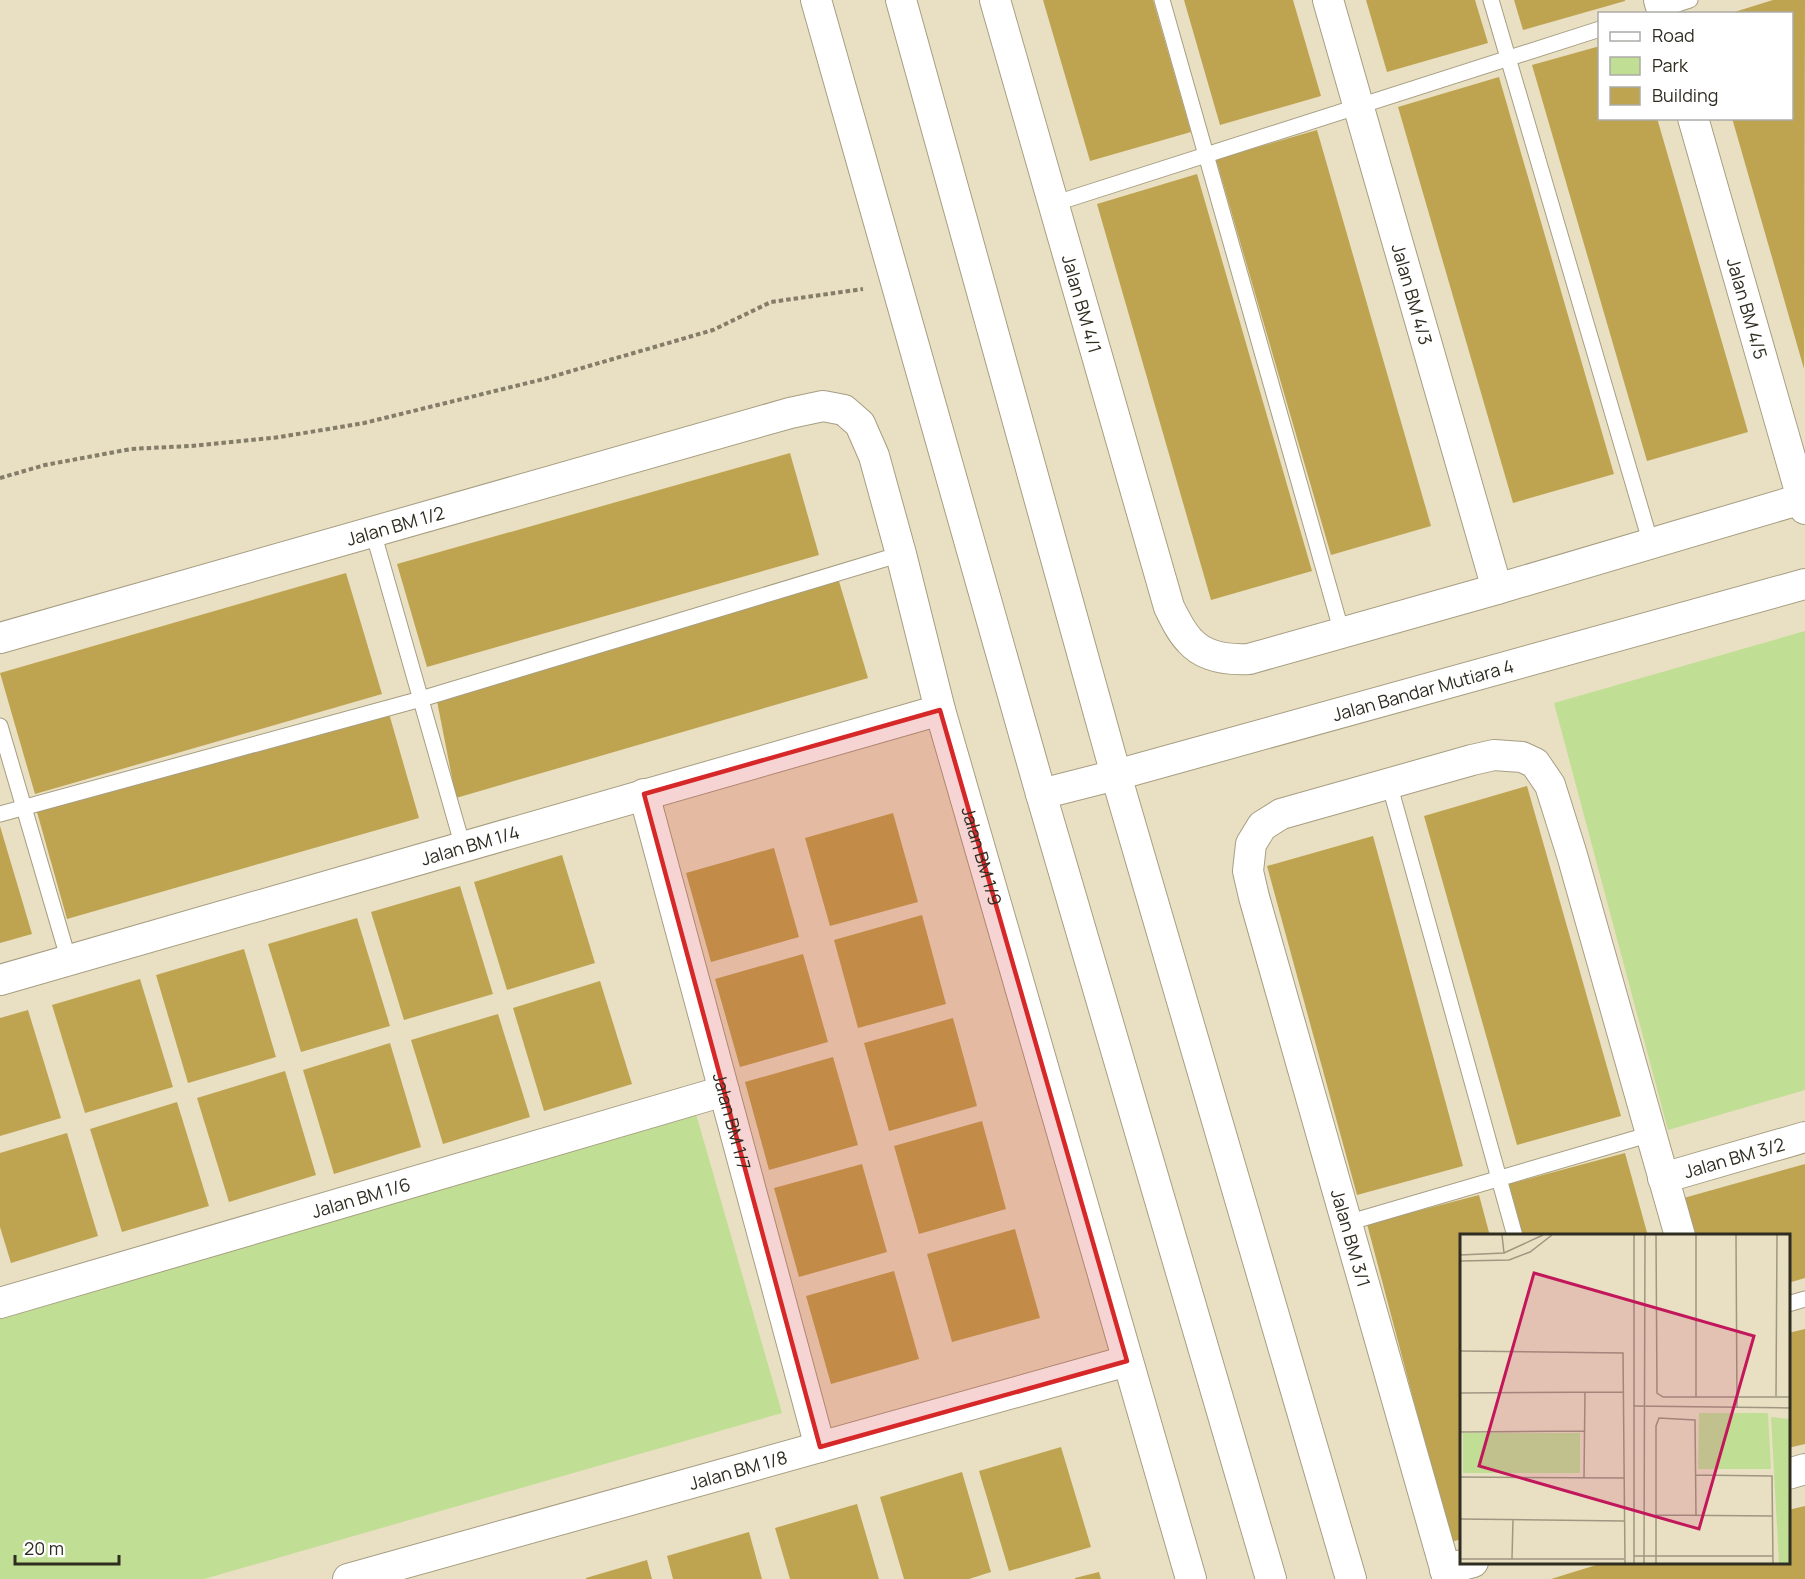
<svg xmlns="http://www.w3.org/2000/svg" width="1805" height="1579" font-family="Manrope,sans-serif">
<style>
.green{fill:#c0df94}
.building{fill:#bea451}
.lines{fill:none;stroke-linecap:round;stroke-linejoin:round}
.lane-casing{stroke:#a79e82;stroke-width:17}
.street-casing{stroke:#a79e82;stroke-width:32}
.path{stroke:#837d69;stroke-width:4;stroke-dasharray:4.5 3;stroke-linecap:butt}
.lane{stroke:#fff;stroke-width:15}
.street{stroke:#fff;stroke-width:30}
.marked{fill:#d62828;fill-opacity:0.2;stroke:#d62828;stroke-width:4.5;stroke-linejoin:round}
.labels{text-anchor:middle;dominant-baseline:central;stroke-width:5;stroke-linejoin:round;paint-order:stroke}
.street-label{font-size:18px;fill:#2f2c20;stroke:#fff}
.inset-road{fill:none;stroke:#9f9781;stroke-width:1.5}
.view{fill:#c2185b;fill-opacity:0.15;stroke:#c2185b;stroke-width:3}
.inset-edge{fill:none;stroke:#2f2c20;stroke-width:3}
</style>
<rect width="100%" height="100%" fill="#e9dfc2"/>
<g class="green">
<path d="M1805 631V1090L1668 1130 1554 703Z"/>
<path d="M696 1114 782 1413 204 1579H0V1314Z"/>
</g>
<g class="building">
<path d="M1043 0H1153L1191 132 1090 161Z"/>
<path d="M1184 0H1293L1321 96 1220 125Z"/>
<path d="M1366 0H1475L1488 43 1387 72Z"/>
<path d="M1514 0H1625V1L1523 30Z"/>
<path d="M1773 0H1805L1804 369 1732 118H1792V14H1728Z"/>
<path d="M1600 46V118H1657L1748 432 1647 461 1532 65Z"/>
<path d="M1499 77 1614 474 1513 503 1398 107Z"/>
<path d="M1317 130 1431 526 1331 555 1216 159Z"/>
<path d="M1197 174 1312 571 1211 600 1097 204Z"/>
<path d="M790 453 819 555 427 667 397 564Z"/>
<path d="M346 573 382 694 35 794 0 673Z"/>
<path d="M838 578 868 678 456 798 437 701Z"/>
<path d="M388 710 419 818 67 919 37 812Z"/>
<path d="M1527 786 1621 1116 1517 1145 1424 816Z"/>
<path d="M893 813 918 902 830 926 805 838Z"/>
<path d="M0 826 32 934 0 943Z"/>
<path d="M1373 836 1463 1166 1357 1195 1267 866Z"/>
<path d="M774 848 799 937 711 962 686 873Z"/>
<path d="M562 855 595 963 507 990 474 882Z"/>
<path d="M460 886 493 994 404 1020 371 912Z"/>
<path d="M922 915 946 1004 858 1028 834 940Z"/>
<path d="M357 918 390 1026 301 1052 268 944Z"/>
<path d="M244 949 276 1057 188 1083 156 975Z"/>
<path d="M803 954 828 1042 740 1067 715 979Z"/>
<path d="M140 979 173 1087 85 1113 52 1005Z"/>
<path d="M600 981 632 1084 544 1111 513 1008Z"/>
<path d="M28 1010 61 1118 0 1136V1018Z"/>
<path d="M498 1014 530 1117 443 1144 411 1040Z"/>
<path d="M953 1018 977 1106 889 1131 864 1043Z"/>
<path d="M390 1043 421 1147 334 1174 303 1070Z"/>
<path d="M833 1057 858 1145 769 1170 745 1082Z"/>
<path d="M285 1071 316 1175 229 1202 197 1098Z"/>
<path d="M177 1102 209 1206 122 1232 90 1129Z"/>
<path d="M982 1121 1006 1209 919 1234 894 1146Z"/>
<path d="M67 1133 98 1236 11 1263 0 1227V1153Z"/>
<path d="M1625 1153 1648 1236H1523L1509 1184Z"/>
<path d="M862 1164 887 1252 799 1277 774 1188Z"/>
<path d="M1805 1164V1278L1788 1283V1236H1683L1673 1201Z"/>
<path d="M1479 1195 1490 1236H1462V1539L1451 1542 1367 1224Z"/>
<path d="M1015 1229 1040 1318 952 1342 927 1254Z"/>
<path d="M894 1271 919 1359 831 1384 806 1296Z"/>
<path d="M1805 1329V1444L1788 1448V1333Z"/>
<path d="M1061 1447 1091 1547 1009 1571 979 1471Z"/>
<path d="M962 1472 991 1572 969 1579H904L880 1497Z"/>
<path d="M857 1504 879 1579H790L775 1528Z"/>
<path d="M1805 1506V1579H1551L1606 1562H1788V1510Z"/>
<path d="M749 1532 762 1579H673L667 1556Z"/>
<path d="M647 1560 652 1579H586V1578Z"/>
<path d="M1099 1572 1101 1579H1075V1578Z"/>
</g>
<g class="lines">
<g class="lane-casing">
<g id="lane">
<path d="M1162 0 1342 633"/>
<path d="M1491 0 1651 544"/>
<path d="M1657 11 1690 0"/>
<path d="M1053 204 1600 29"/>
<path d="M373 532 463 847"/>
<path d="M0 726 69 961"/>
<path d="M1389 783 1515 1236"/>
<path d="M0 814 421 699 901 554"/>
<path d="M1347 1223 1651 1134"/>
<path d="M1788 1304 1805 1299"/>
</g>
</g>
<g class="street-casing">
<g id="street">
<path d="M816 0 1041 794 1271 1579"/>
<path d="M901 0 1116 775 1351 1579"/>
<path id="s1" d="M995 0 1169 607C1175 619 1181 632 1190 641 1204 657 1229 660 1249 659L1497 589 1805 498"/>
<path id="s2" d="M1328 0 1497 589"/>
<path d="M1659 0 1663 14"/>
<path id="s3" d="M1693 118 1805 509"/>
<path id="s4" d="M0 638 790 413 823 406 844 410 860 424 874 456 901 554 940 710 1191 1579"/>
<path id="s5" d="M644 794 820 1447"/>
<path id="s6" d="M1041 794 1116 775 1805 584"/>
<path id="s7" d="M0 980 940 710"/>
<path id="s8" d="M1663 1178 1805 1137"/>
<path id="s9" d="M0 1303 724 1091"/>
<path d="M1788 1474 1805 1469"/>
<path d="M1445 1570 1473 1562"/>
<path id="s10" d="M348 1579 1127 1361"/>
<path d="M1448 1579 1254 897 1248 871 1251 844 1262 826 1281 814 1472 760 1494 755 1522 757 1535 763 1550 785 1572 855 1680 1236"/>
</g>
</g>
<path class="path" d="M0 478 45 465 131 449 191 446 280 437 364 423 544 379 713 330 771 302 863 289"/>
<use href="#lane" class="lane"/>
<use href="#street" class="street"/>
</g>
<path class="marked" d="M940 710 1127 1361 820 1447 644 794Z"/>
<g class="labels">
<g class="street-label">
<text stroke="none"><textPath href="#s2" startOffset="306">Jalan BM 4/3</textPath></text>
<text stroke="none"><textPath href="#s1" startOffset="316">Jalan BM 4/1</textPath></text>
<text stroke="none"><textPath href="#s3" startOffset="198">Jalan BM 4/5</textPath></text>
<text stroke="none"><textPath href="#s4" startOffset="411">Jalan BM 1/2</textPath></text>
<text stroke="none"><textPath href="#s6" startOffset="396">Jalan Bandar Mutiara 4</textPath></text>
<text stroke="none"><textPath href="#s7" startOffset="489">Jalan BM 1/4</textPath></text>
<text stroke="none"><textPath href="#s4" startOffset="1347">Jalan BM 1/9</textPath></text>
<text stroke="none"><textPath href="#s5" startOffset="339">Jalan BM 1/7</textPath></text>
<text stroke="none"><textPath href="#s8" startOffset="74">Jalan BM 3/2</textPath></text>
<text stroke="none"><textPath href="#s9" startOffset="376">Jalan BM 1/6</textPath></text>
<text transform="translate(1351 1238) rotate(74)">Jalan BM 3/1</text>
<text stroke="none"><textPath href="#s10" startOffset="405">Jalan BM 1/8</textPath></text>
</g>
</g>
<g transform="translate(1460 1234)">
<rect width="330" height="330" fill="#e9dfc2"/>
<path d="M239 179H308L311 235H238ZM311 183 330 185V329H319ZM3 199H120V239H3Z" fill="#c0df94"/>
<path class="inset-road" d="M42 1 44 19M174 1V329M196 1 197 159 203 163H330M236 1V163M276 1 277 173M0 21 44 19 83 1M0 27 49 26 70 18 92 1M0 117 163 119 165 329M0 159 164 158M316 162 317 1M173 172 330 174M0 198 124 197M236 241 312 242 313 329M0 243 164 244M124 244 125 158M196 281 313 282M0 285 164 287M174 322H313M0 325H164M52 325 53 286M184 329 185 1M196 329V192L199 184 235 186 236 281"/>
<path class="view" d="M74 39 294 102 239 295 19 232Z"/>
<rect width="330" height="330" class="inset-edge"/>
</g>
<rect x="1598" y="12" width="195" height="108" fill="#ffffff" stroke="#acaba6" stroke-width="1.5"/>
<rect x="1610" y="32" width="30" height="9" fill="#ffffff" stroke="#acaba6" stroke-width="1.5"/>
<text x="1652" y="42" font-size="18" fill="#2f2c20">Road</text>
<rect x="1610" y="57" width="30" height="18" fill="#c0df94" stroke="#acaba6" stroke-width="1.5"/>
<text x="1652" y="72" font-size="18" fill="#2f2c20">Park</text>
<rect x="1610" y="87" width="30" height="18" fill="#bea451" stroke="#acaba6" stroke-width="1.5"/>
<text x="1652" y="102" font-size="18" fill="#2f2c20">Building</text>
<path d="M15 1555v9h104v-9" fill="none" stroke="#2f2c20" stroke-width="3"/>
<text x="24" y="1555" font-size="18" fill="#2f2c20" stroke="#ffffff" stroke-width="4.5" paint-order="stroke">20 m</text>
</svg>
